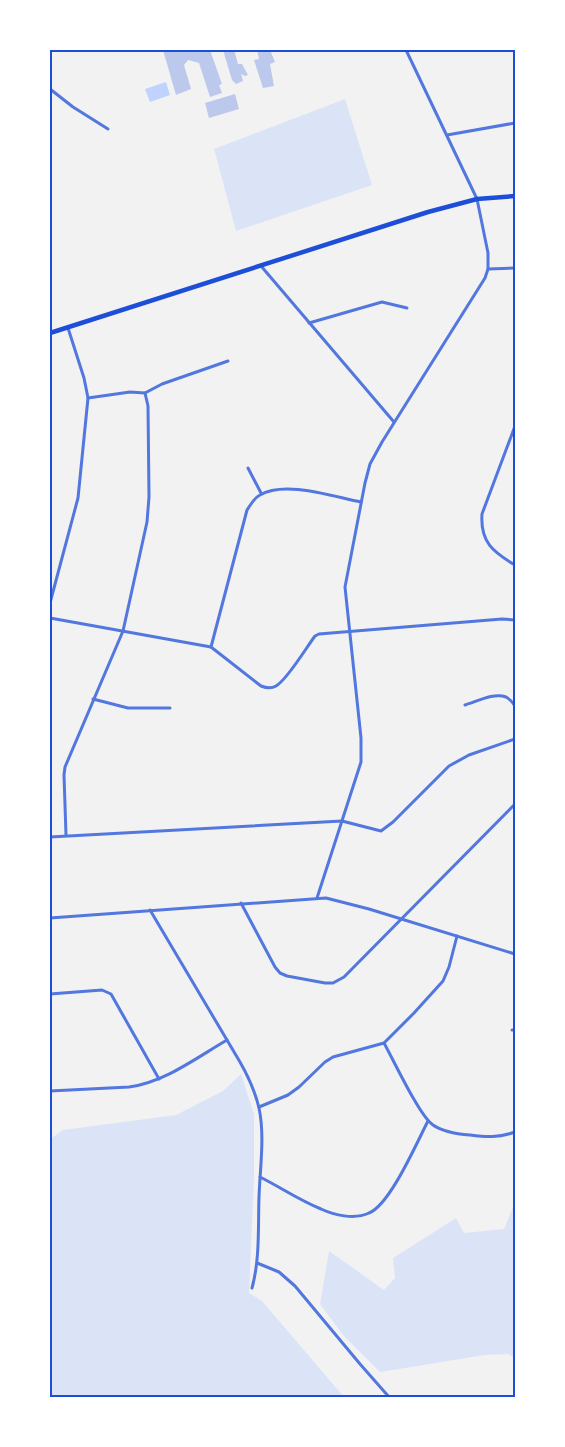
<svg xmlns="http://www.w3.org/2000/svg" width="565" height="1447" font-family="'Noto Sans',sans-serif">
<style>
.green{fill:#dbe4f7}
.water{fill:#bfd3fe}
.building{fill:#bdc9ec}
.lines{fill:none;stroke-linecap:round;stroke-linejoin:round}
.minor{stroke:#5277de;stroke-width:3}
.secondary{stroke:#1d4ed8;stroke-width:4.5}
.neatline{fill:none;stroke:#1d4ed8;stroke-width:2}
</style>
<rect width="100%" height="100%" fill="#f2f2f2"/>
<g class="green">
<path d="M345 99 372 185 236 231 214 149Z"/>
<path d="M241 1074 254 1114V1178L249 1293 262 1301 344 1397H50V1139L63 1130 176 1115 223 1091Z"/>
<path d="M515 1202V1358L508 1354 485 1355 380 1372 343 1335 320 1304 329 1251 384 1290 395 1278 393 1258 456 1218 464 1233 504 1229Z"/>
</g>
<path class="water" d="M166 82 170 95 150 102 145 89Z"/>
<g class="building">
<path d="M163 50H210L222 84 219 85 222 93 210 97 199 63 188 60 184 65 191 89 176 95Z"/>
<path d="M223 50H234L238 64H242L248 75 245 76 241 74 243 81 236 84 232 80Z"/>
<path d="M257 50H270L275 62 270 64 274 86 263 88 254 60 259 59Z"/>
<path d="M235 94 239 109 209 118 205 103Z"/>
</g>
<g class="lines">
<g class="minor">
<path d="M50 89 73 107 108 129"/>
<path d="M447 135 515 123"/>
<path d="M261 266 394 422"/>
<path d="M488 269 515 268"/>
<path d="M309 323 382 302 407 308"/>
<path d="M88 398 130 392 145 393 162 384 228 361"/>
<path d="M515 426 482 514C480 542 493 552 515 565"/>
<path d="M248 468 261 493"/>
<path d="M50 603 78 498 88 398 84 378 68 328"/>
<path d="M50 618 211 647 261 686C266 688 271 689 276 686 287 680 306 648 315 636L319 634 502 619 515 620"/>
<path d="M211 647 247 510C251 504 254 498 260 495 285 480 334 497 361 502"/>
<path d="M93 699 128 708H170"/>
<path d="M465 705C476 702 494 692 506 697 510 699 513 703 515 706"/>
<path d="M66 835 64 775 65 767 123 631 147 522 149 497 148 406 145 393"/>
<path d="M50 837 342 821 381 831 393 822 449 766 469 755 515 739"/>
<path d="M317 898 361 762V738L345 587 365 483 370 464 382 442 485 278 488 269V253L477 199 406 50"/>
<path d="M241 903 275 967 280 973 287 976 325 983H333L344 977 515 804"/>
<path d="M150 910 240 1062C248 1076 255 1091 259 1108 265 1136 260 1168 259 1197 258 1227 260 1259 252 1288"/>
<path d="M50 918 326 898 369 909 515 954"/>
<path d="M50 994 102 990 111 994 159 1079"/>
<path d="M512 1030H515"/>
<path d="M384 1043C393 1059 420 1117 433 1125 443 1132 457 1134 470 1135 486 1137 499 1138 515 1132"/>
<path d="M50 1091 129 1087C165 1082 196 1058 227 1040"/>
<path d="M259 1107 288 1095 299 1087 325 1062 333 1057 384 1043 414 1013 443 981 449 967 457 936"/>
<path d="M260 1177C280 1187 299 1200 321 1209 334 1215 354 1220 369 1213 390 1205 417 1142 428 1121"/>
<path d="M257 1263 279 1272 295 1286 360 1364 389 1397"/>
</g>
<path class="secondary" d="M50 333 428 212 477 199 515 196"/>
</g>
<rect width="565" height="1447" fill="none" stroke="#ffffff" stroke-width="102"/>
<rect x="51" y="51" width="463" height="1345" class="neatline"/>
</svg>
